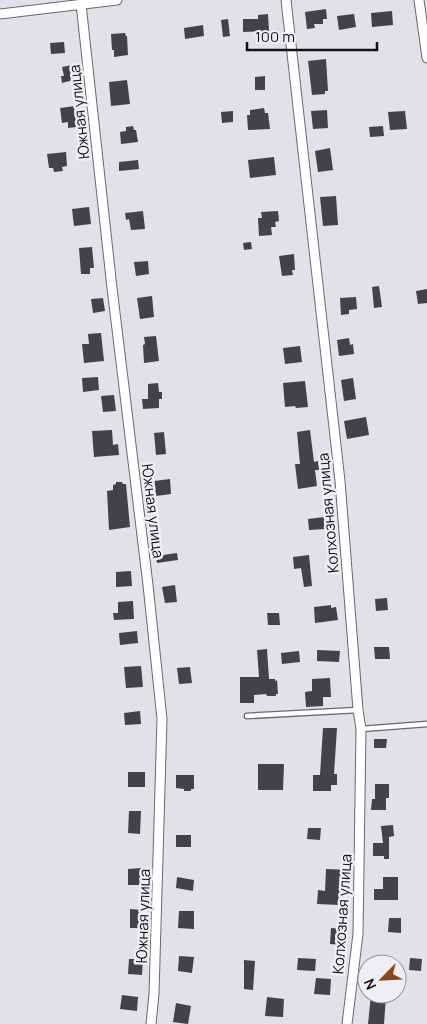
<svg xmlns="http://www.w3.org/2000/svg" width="427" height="1024" font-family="Manrope,sans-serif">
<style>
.building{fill:#424247}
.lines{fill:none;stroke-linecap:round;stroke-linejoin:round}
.service-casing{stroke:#69686e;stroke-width:7}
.minor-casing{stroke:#69686e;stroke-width:11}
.service{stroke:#fff;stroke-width:4.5}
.minor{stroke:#fff;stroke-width:9}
.labels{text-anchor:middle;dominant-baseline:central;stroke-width:5;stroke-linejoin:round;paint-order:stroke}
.street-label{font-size:15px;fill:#121214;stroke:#efeef5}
</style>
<rect width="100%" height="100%" fill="#e2e1e8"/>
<g class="building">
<path d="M326 9 327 19H323V24H314L315 28 307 29 305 12Z"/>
<path d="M392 11 393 25 372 27 371 13Z"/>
<path d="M268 14 269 31 243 32V19H258V15Z"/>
<path d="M354 14 356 27 339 30 337 16Z"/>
<path d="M228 19 230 36 223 37 221 20Z"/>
<path d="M203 25 204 36 185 39 184 28Z"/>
<path d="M125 33 126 36H127L128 55 114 57V50H112L111 34Z"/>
<path d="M64 42 65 53 51 54 50 43Z"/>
<path d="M326 59 328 91H325V94L312 95 308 61Z"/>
<path d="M72 65 74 80 62 83 61 76H64L62 67Z"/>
<path d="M265 76V90H255V77Z"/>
<path d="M127 80 130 104 111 106 109 82Z"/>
<path d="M75 106 77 127 68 128V122L62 123 60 108Z"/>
<path d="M264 108 265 113H268L270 129 248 130 247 115H250V110Z"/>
<path d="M327 110 328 128 313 129 311 111Z"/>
<path d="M233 111V122L222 123 221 112Z"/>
<path d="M405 111 407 129 390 130 388 112Z"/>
<path d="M133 126 134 130H136L138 142 121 144 120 132 126 131V127Z"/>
<path d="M383 126 384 136 370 137 369 127Z"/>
<path d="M330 148 333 170 318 172 315 151Z"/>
<path d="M66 152 67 166 62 167 63 171 54 172 53 168H49L47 154Z"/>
<path d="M274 157 276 175 250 178 248 160Z"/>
<path d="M138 160 139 169 119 171V162Z"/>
<path d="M336 196 338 225 323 226 320 197Z"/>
<path d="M89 207 91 224 74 226 72 209Z"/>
<path d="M143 211 145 229 131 230 129 219 126 220 125 213Z"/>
<path d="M278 211 279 221 275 222 276 227H271L272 235 259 236 258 218H262L261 212Z"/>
<path d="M251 242 252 249 244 250 243 243Z"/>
<path d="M92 247 94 268H90V274H81L79 248Z"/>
<path d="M294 254 295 270H292L293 275 282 276 279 256Z"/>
<path d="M148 261 149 274 136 276 134 262Z"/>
<path d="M379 286 382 307 374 308 372 287Z"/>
<path d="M427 289V303L418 304 416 291Z"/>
<path d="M152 296 154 317 140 319 137 298Z"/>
<path d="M356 297 357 309 349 310V314L341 315 340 298Z"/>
<path d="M103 298 105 311 93 313 91 299Z"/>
<path d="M101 333 104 361 84 363 82 344H89L88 334Z"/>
<path d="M156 336 159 361 144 363 143 345 145 344 144 337Z"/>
<path d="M349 338 350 345 353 344 354 354 339 356 337 340Z"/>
<path d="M300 346 302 362 285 364 283 348Z"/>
<path d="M98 377 99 390 83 392 82 378Z"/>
<path d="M353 378 356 399 344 401 341 380Z"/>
<path d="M305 381 308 407 296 408 295 406 285 407 283 383Z"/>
<path d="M158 383 159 392H162V399H159V408L143 409 142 399H148V384Z"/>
<path d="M114 395 116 411 103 412 101 396Z"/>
<path d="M366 417 369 435 347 439 344 421Z"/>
<path d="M112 430 113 445 118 444 119 455 94 457 92 431Z"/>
<path d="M310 430 314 462 318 461 319 470H315L317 486 298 489 295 464H300L297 432Z"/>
<path d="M164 432 166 454 156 455 154 433Z"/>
<path d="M170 479 171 494 156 496 154 481Z"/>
<path d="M116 482H122L123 484H126L130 527 109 530 107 491 113 490V485L116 484Z"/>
<path d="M324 517 325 529 309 530 308 519Z"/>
<path d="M177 553 178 560 157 563 156 556Z"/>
<path d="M309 555 312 586 304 587 301 568 294 569 293 557Z"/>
<path d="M131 571 132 586 116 587V572Z"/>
<path d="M175 585 177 602 165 603 162 587Z"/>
<path d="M387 598 388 610 376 611 375 599Z"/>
<path d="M133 601 134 619 114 620 113 613H118V602Z"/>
<path d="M331 605V608L336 607 338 620 315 623 314 607Z"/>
<path d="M267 613H279L280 625H268Z"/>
<path d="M137 631 138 643 120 645 119 633Z"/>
<path d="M374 647H389L390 659H375Z"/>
<path d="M267 649 269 679H275V681L277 680 278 694H276V696H267L266 694 254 695V703H240V677H259L257 650Z"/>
<path d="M317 650 340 651 339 662 317 661Z"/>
<path d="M299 651 300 662 282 664 281 653Z"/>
<path d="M141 666 143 687 126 688 124 667Z"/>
<path d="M190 667 192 683 179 684 177 668Z"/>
<path d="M330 678 331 697H323V706L306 707 305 692 312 691V679Z"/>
<path d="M140 711 141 724 125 725 124 713Z"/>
<path d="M323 728H337L334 774H337V785H331V791H313V775H320Z"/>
<path d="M374 739H387L386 748H374Z"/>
<path d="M258 764H284L283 790H258Z"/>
<rect x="128" y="772" width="17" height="15"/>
<path d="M176 775H194V789H191V791H184V789L176 788Z"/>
<path d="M375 784H389V798H386V810H371L372 799H375Z"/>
<path d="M129 811H141L140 834 128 833Z"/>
<path d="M393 825 394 836 389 837V859H384V856H373V843H383L381 826Z"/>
<path d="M308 828H321L320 840 307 839Z"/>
<rect x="176" y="835" width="15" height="12"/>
<path d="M142 868V885H128V869Z"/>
<path d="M326 869 349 870 348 885H340L339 905 317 904 318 890 325 891Z"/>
<path d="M177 877 194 880 193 891 176 888Z"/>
<path d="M383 877H398V900H374V889H383Z"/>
<path d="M130 909 142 910 143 928H130Z"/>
<path d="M179 911H194V929L178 928Z"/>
<path d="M389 918H401V933L388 932Z"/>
<path d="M331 928 347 929 346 945 330 944Z"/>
<path d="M179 956 194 957 192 973 178 971Z"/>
<path d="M298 958 316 959 315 971 297 970Z"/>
<path d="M410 958 422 959 421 971 409 970Z"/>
<path d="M129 959H143L142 975 128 974Z"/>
<path d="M244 960 255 961 253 990 244 989Z"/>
<path d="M335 962H342L341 974H334Z"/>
<path d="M316 978 331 979 330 995 314 994Z"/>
<path d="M371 994 386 996 384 1024H368Z"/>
<path d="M122 995 138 997 137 1011 120 1009Z"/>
<path d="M267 997 284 999 283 1017 265 1016Z"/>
<path d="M176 1003 191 1006 188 1024 173 1022Z"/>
</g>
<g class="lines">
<g class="service-casing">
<g id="service">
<path d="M247 716 358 710"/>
<path d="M361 729 427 724"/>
</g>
</g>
<g class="minor-casing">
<g id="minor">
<path d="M286 0 340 481 358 710 361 729 358 934 347 1024"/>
<path d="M419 0 427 58"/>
<path d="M81 4 112 288 148 585 162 719 154 994 151 1024"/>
<path d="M0 14 117 0"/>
</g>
</g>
<use href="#service" class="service"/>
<use href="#minor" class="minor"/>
</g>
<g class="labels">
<g class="street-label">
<text transform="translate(79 112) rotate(-96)">Южная улица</text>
<text transform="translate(153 511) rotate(83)">Южная улица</text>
<text transform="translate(328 513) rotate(-95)">Колхозная улица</text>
<text transform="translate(342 914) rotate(-86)">Колхозная улица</text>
<text transform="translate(143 916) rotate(-88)">Южная улица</text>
</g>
</g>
<g transform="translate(382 979) rotate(246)"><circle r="24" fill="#efeef5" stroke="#97969b"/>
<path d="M0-4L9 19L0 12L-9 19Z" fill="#894616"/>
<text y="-8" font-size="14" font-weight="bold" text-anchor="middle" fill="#121214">N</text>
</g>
<path d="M247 42v8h130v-8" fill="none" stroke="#121214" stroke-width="2.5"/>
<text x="255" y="42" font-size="15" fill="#121214" stroke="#efeef5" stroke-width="4" paint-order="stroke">100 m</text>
</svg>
